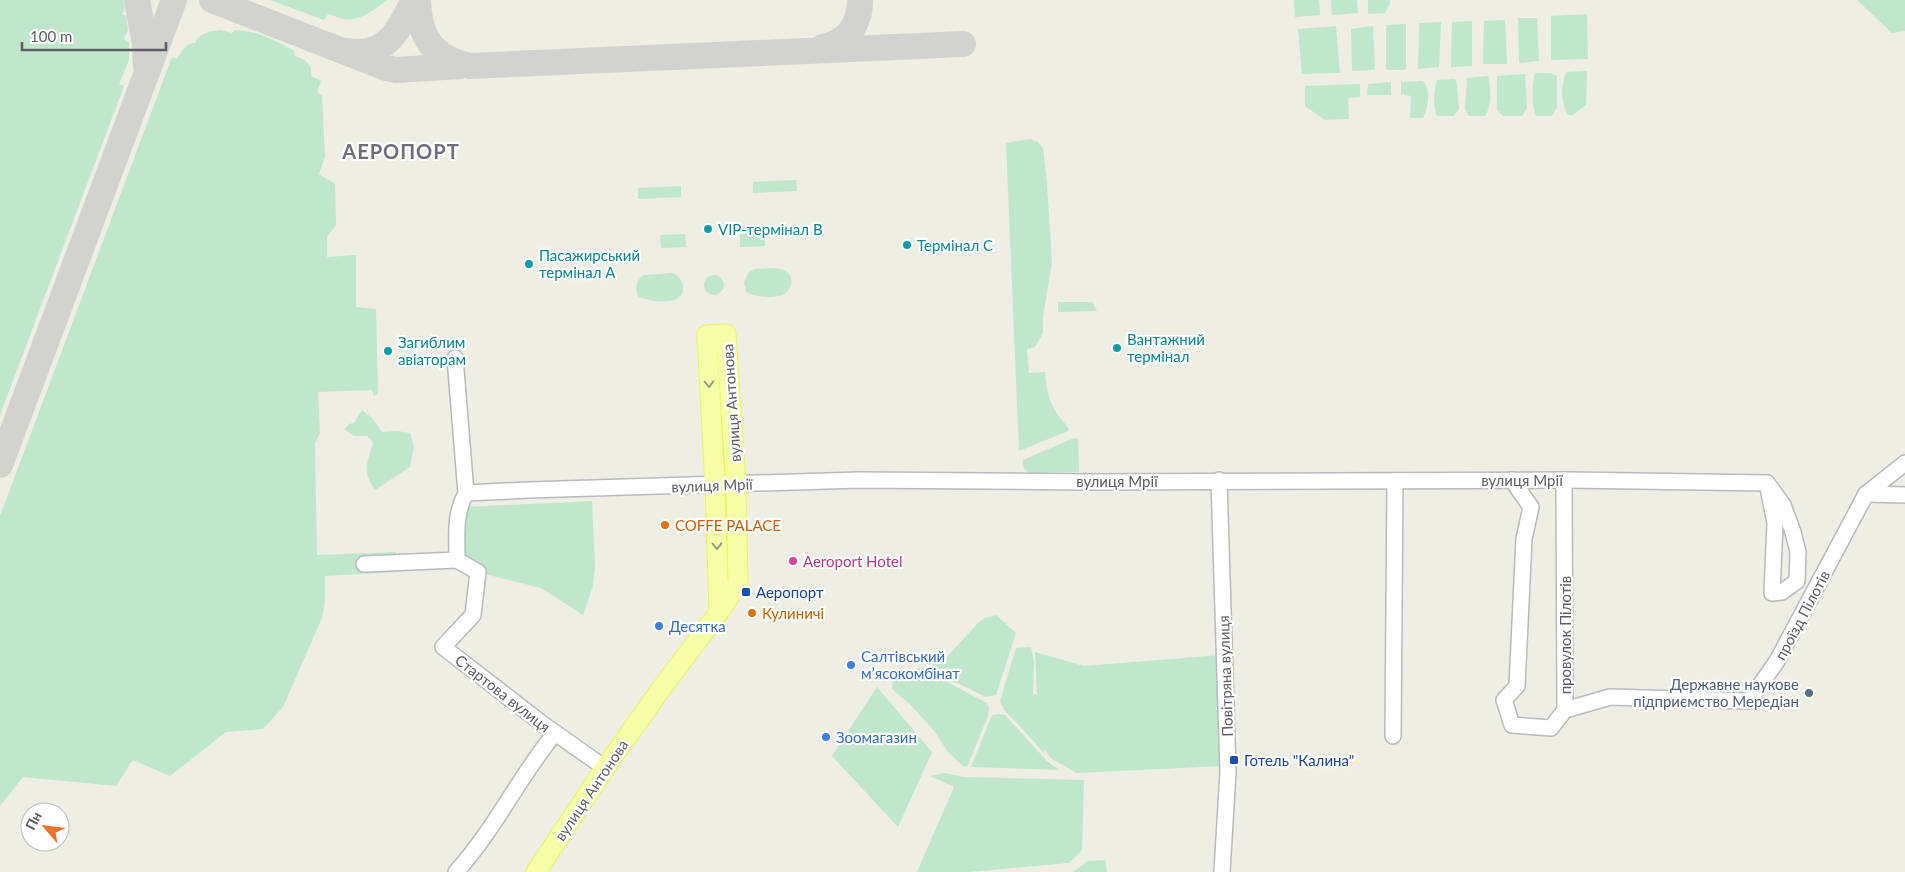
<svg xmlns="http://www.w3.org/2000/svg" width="1905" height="872" font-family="Lato,sans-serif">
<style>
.green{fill:#c0e6cb}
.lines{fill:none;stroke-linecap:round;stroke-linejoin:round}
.taxiway{stroke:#d2d2ce;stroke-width:26}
.minor-casing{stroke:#b9bac0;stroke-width:18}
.major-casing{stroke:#f0f15a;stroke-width:21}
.minor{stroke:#fff;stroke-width:15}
.major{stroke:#f4ffa8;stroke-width:19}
.oneway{stroke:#999e7f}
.culture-dot{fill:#0f9aa8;stroke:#fff;stroke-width:2}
.food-dot{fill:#e8710a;stroke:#fff;stroke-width:2}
.hotel-dot{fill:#d1479c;stroke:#fff;stroke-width:2}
.transit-dot{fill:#1a4fb4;stroke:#fff;stroke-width:2}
.shop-dot{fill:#3f7fe0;stroke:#fff;stroke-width:2}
.service-dot{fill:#5c6f8a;stroke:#fff;stroke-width:2}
.labels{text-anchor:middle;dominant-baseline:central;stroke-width:4.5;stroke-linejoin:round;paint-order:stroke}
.culture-label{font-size:15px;fill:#0d838f;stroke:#fff;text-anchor:start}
.street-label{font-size:15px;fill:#5c5d64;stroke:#fff}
.food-label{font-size:15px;fill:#c56008;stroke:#fff;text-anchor:start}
.hotel-label{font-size:15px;fill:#b23c85;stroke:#fff;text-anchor:start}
.transit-label{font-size:15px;fill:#164399;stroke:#fff;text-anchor:start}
.shop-label{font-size:15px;fill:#366cbe;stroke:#fff;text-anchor:start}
.service-label{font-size:15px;fill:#4e5e75;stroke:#fff;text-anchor:end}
.district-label{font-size:20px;font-weight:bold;letter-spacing:1px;fill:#6d6f76;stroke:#fff}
</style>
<rect width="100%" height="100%" fill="#eeeee4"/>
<g class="green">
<path d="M0 0H123L125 7 122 14 126 16 128 30 124 39 129 42V60L119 84 124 86 0 415Z"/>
<path d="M270 0H387C376 9 359 22 343 19 338 18 333 15 328 14L324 20Z"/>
<path d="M1294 0H1319L1320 15 1295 17Z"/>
<path d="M1331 0H1357L1358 13 1332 15Z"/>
<path d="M1368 0H1390V4L1385 13 1368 14Z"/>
<path d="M1857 0H1905V31L1892 33Z"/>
<path d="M1587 14 1588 59 1551 60V16Z"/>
<path d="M1518 18H1537L1539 61 1519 63Z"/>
<path d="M1505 20 1507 64H1483L1484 21Z"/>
<path d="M1472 21V66L1451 67 1452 22Z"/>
<path d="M1441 22 1439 67 1418 69 1419 23Z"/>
<path d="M1406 24V70H1386V25Z"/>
<path d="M1336 26 1340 73 1302 74 1298 29Z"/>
<path d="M1373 26 1375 70 1352 71 1351 29Z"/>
<path d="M220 30 232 33 235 30C255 30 277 41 294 51L295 56C305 60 313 63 311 76L321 81 317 92 322 96 325 157 319 174 335 184 336 225 327 237V257L356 255V307L376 309 378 394 374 396 372 390 318 392 320 433 315 443 317 555 396 552 397 572 325 576V600L322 618 283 707 263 729 226 732 170 776 133 760 116 786 23 777 0 806V516L172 57 177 59C182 51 185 43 195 43 199 33 210 31 220 30Z"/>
<path d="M1587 71 1586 105 1573 115H1568C1561 105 1560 83 1567 72Z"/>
<path d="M1535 73H1550L1557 76V107L1552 116H1536C1531 105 1532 85 1535 73Z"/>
<path d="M1525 74 1527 108 1522 116H1503L1497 110V76Z"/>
<path d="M1488 76C1491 89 1492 105 1485 116H1469L1465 109 1467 78Z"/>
<path d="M1455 79 1457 84 1459 109 1454 116H1437C1432 106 1434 90 1437 80Z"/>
<path d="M1422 81C1432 87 1428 109 1423 118H1410L1411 96 1401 94V82Z"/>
<path d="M1391 82V95H1367L1368 84Z"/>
<path d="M1360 84V97L1348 98 1349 119 1325 120 1305 106V86Z"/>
<path d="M1030 139 1038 142 1043 148 1047 184 1052 262 1043 316V333L1035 347 1027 349 1029 373 1045 372C1046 390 1050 406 1061 419 1064 423 1067 425 1069 429L1068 431 1019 451 1006 143Z"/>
<path d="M796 180 797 191 753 193V182Z"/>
<path d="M681 186V197L638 199V188Z"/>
<path d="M765 233V246L740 247V234Z"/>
<path d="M685 234 686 247 661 248 660 235Z"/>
<path d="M755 269C764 269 774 267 783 270 794 273 794 289 784 294 776 299 754 297 746 292L744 282 749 272Z"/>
<path d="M672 273C684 277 689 295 674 300 666 303 645 301 638 296 635 288 636 280 644 275Z"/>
<circle cx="714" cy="285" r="10"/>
<path d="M1058 302H1092L1097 311 1058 312Z"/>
<path d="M362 410 372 418 382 432 397 431 410 433 414 447 410 467 375 490C361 469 368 464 373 442L367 436H354L344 429 349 424 354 423Z"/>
<path d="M1074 438 1078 439 1079 472 1029 473C1024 469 1022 466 1023 460Z"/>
<path d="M592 501 595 566 593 586 583 615 541 588 481 573 461 557 464 507Z"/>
<path d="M996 615 1016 633 996 695 985 697C961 683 937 674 909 671L938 663 946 658 979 622 985 618Z"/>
<path d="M1031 647 1034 662 1033 694 1037 695 1035 652 1084 666 1221 655 1222 766 1077 773 1052 759 1044 749V753L1018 724 1004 710 1000 701 1016 648Z"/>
<path d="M907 676 947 682 987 703 989 708 988 716 967 767 963 766 948 752 935 732 910 704 892 689C891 680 900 677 907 676Z"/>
<path d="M877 687 932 752 898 827 832 756Z"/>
<path d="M999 714 1005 715 1047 761 1059 770 971 767 992 715Z"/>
<path d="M945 773 963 777 1084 780 1082 850 1069 863 969 872H917L954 787 930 776Z"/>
<path d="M1105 860 1107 872H1073L1088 861Z"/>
</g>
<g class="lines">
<g class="taxiway">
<path d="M137 0 145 44 146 66"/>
<path d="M212 0 386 68 396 70 460 66"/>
<path d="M418 0C419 38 433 58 470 66L963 44"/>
<path d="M823 47C847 42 860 25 860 0"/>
<path d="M347 51C387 57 398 31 414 0"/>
<path d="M0 465 174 0"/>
</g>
<g class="minor-casing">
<g id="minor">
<path d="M455 358 466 493C454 515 457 536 457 560L478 572 473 615 443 647 544 725 605 768"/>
<path d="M1219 480 1228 772 1222 872"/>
<path d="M1512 480 1531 507 1524 539 1517 686 1504 700 1512 725 1551 728 1565 710 1564 480"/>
<path d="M1767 483 1783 505 1793 532 1798 552 1797 581 1782 592 1772 593 1775 523Z"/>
<path d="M466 493 528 490 859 480 1091 482 1569 480 1767 483"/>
<path d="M1866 494 1905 495"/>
<path d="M364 564 457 560"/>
<path d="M1565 710 1610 697 1749 701 1777 661 1866 494 1905 463"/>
<path d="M1393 736 1395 481"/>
<path d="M456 872C495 829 519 777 555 733"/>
</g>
</g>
<g class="major-casing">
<path id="major" d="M536 872 605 768 661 689 719 612 738 583 736 484 726 334 707 335 715 485 719 612"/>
</g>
<use href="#minor" class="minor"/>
<use href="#major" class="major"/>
</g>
<defs><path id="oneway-chevron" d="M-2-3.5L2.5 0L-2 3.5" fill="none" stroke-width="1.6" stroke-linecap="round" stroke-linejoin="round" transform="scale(1.25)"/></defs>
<g class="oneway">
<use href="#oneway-chevron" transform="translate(709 384) rotate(88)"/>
<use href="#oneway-chevron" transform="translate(717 546) rotate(88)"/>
</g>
<g class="culture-dot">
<circle cx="708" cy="229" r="5"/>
<circle cx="907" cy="245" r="5"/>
<circle cx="529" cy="264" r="5"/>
<circle cx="1117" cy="348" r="5"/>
<circle cx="388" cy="351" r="5"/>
</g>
<g class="food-dot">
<circle cx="665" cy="525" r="5"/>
<circle cx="752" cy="613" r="5"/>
</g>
<circle class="hotel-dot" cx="793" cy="561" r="5"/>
<g class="transit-dot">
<rect x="741" y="587" width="10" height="10" rx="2.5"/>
<rect x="1229" y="755" width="10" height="10" rx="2.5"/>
</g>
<g class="shop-dot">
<circle cx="659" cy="626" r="5"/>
<circle cx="851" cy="665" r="5"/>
<circle cx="826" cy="737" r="5"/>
</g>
<circle class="service-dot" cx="1809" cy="693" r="5"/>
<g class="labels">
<g class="culture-label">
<text x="718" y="229">VIP-термінал B</text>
<text x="917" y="245">Термінал C</text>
<text x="539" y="255">Пасажирський<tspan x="539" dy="17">термінал A</tspan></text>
<text x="1127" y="339">Вантажний<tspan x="1127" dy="17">термінал</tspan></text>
<text x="398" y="342">Загиблим<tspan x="398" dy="17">авіаторам</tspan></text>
</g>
<g class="street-label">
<text transform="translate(731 403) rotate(-94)">вулиця Антонова</text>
<text x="1522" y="480">вулиця Мрії</text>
<text x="1117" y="481">вулиця Мрії</text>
<text transform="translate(712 485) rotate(-2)">вулиця Мрії</text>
<text transform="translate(1802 615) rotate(-62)">проїзд Пілотів</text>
<text transform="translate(1565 635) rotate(-90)">провулок Пілотів</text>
<text transform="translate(1225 676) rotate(-92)">Повітряна вулиця</text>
<text transform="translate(503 693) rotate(38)">Стартова вулиця</text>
<text transform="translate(591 790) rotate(-56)">вулиця Антонова</text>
</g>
<g class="food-label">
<text x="675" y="525">COFFE PALACE</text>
<text x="762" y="613">Кулиничі</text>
</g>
<g class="hotel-label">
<text x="803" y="561">Aeroport Hotel</text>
</g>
<g class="transit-label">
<text x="756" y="592">Аеропорт</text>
<text x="1244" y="760">Готель "Калина"</text>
</g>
<g class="shop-label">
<text x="669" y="626">Десятка</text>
<text x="861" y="656">Салтівський<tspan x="861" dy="17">мʼясокомбінат</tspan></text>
<text x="836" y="737">Зоомагазин</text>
</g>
<g class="service-label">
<text x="1799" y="684">Державне наукове<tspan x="1799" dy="17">підприємство Мередіан</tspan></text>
</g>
<g class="district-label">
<text x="401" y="151">АЕРОПОРТ</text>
</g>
</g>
<g transform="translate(45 827) rotate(298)"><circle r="24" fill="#ffffff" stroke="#bebec1"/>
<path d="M0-4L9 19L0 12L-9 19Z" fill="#e9732f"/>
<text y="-8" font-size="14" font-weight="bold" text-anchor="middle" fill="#5c5d64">Пн</text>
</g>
<path d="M22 42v8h144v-8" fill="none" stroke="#5c5d64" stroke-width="2.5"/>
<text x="30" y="42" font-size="15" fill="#5c5d64" stroke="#ffffff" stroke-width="4" paint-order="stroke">100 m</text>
</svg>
